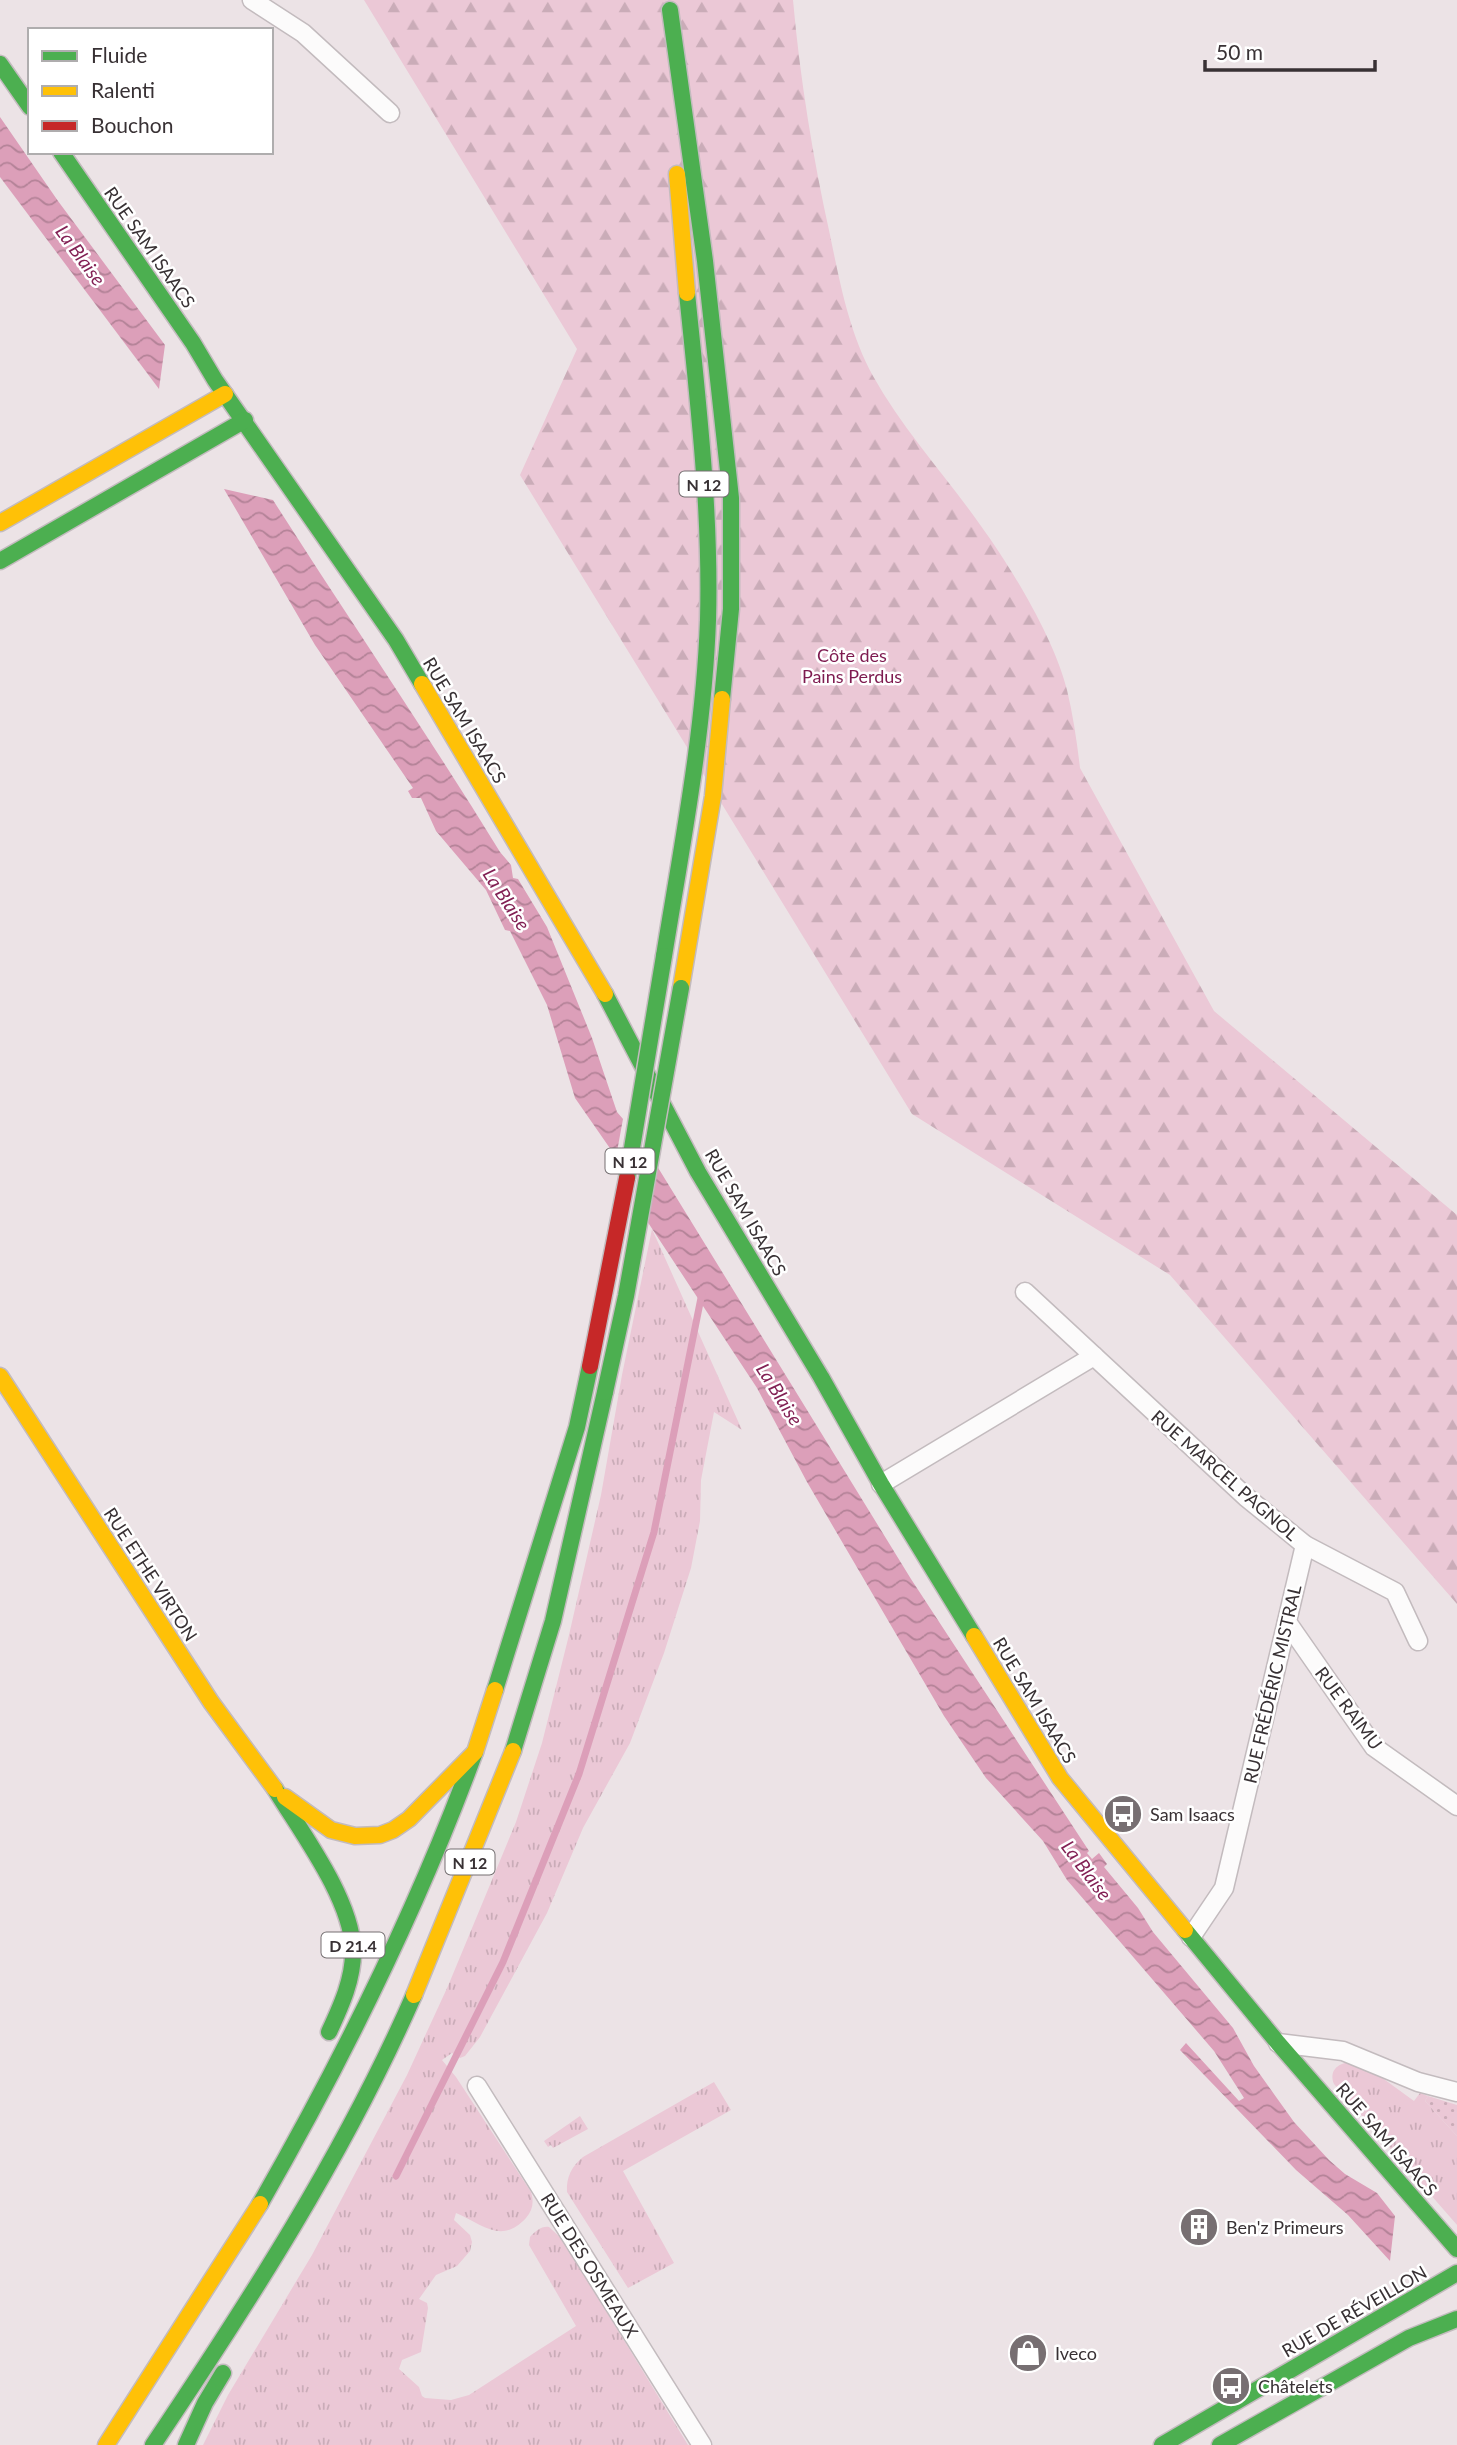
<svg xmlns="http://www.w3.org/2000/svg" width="1457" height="2445" font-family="Lato,sans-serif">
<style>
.grass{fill:url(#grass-tufts)}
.forest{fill:url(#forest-firs)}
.park{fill:url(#park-dots)}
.water{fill:url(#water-waves)}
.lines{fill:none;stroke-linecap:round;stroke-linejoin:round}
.stream{stroke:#dc9fb9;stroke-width:7}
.street-casing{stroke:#c3bbbe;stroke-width:21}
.fast-casing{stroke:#c3bbbe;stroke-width:19}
.slow-casing{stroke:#c3bbbe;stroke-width:19}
.street{stroke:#fcfbfb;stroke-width:18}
.fast{stroke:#4caf50;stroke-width:16}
.slow{stroke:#ffc107;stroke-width:16}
.fast-bridge-casing{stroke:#c3bbbe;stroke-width:19;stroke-linecap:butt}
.jam-bridge-casing{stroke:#c3bbbe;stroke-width:19;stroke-linecap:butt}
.fast-bridge{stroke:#4caf50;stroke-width:16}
.jam-bridge{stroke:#c62828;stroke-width:16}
.labels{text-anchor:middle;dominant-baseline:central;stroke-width:5;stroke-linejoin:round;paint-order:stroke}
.shield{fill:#fff;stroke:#746f71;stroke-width:2}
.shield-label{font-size:16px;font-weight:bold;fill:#383134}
.street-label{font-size:18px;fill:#383134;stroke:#fff}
.park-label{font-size:18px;fill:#7e1b50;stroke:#fff}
.poi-label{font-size:18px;fill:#383134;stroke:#fff;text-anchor:start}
.water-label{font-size:19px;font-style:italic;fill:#822054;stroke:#fff}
</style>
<defs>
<pattern id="grass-tufts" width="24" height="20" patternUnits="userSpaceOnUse" patternTransform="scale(1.75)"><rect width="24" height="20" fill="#ebc8d6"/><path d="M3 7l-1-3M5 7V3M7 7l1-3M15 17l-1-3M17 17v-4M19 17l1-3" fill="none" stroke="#caacb8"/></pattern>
<pattern id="forest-firs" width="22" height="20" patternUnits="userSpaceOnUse" patternTransform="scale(1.75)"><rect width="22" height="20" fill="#ebc8d6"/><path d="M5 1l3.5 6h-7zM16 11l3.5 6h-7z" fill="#caacb8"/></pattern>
<pattern id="park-dots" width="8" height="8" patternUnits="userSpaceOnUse" patternTransform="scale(1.75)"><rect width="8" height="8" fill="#ebc8d6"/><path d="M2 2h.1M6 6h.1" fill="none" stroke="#caacb8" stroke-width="1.8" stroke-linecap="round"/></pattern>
<pattern id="water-waves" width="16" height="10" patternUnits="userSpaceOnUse" patternTransform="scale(1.75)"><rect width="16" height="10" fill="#dc9fb9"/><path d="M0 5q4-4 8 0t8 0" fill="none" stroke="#b38297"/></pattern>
</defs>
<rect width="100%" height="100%" fill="#ece3e6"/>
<g class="grass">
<path d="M652 1229 742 1430 714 1412 701 1480 700 1521 691 1568 664 1653 630 1743 583 1828 547 1913 480 2037 465 2056 460 2058 452 2053 442 2060 456 2077 531 2192C534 2202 533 2210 526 2218 501 2245 482 2224 456 2213L454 2220 470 2235 472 2242 470 2251 457 2266 436 2275 419 2299 427 2303 428 2308 421 2352 402 2360 399 2369 419 2387 422 2396 425 2398 451 2400 469 2395 576 2326 529 2245 530 2237C536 2231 541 2226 549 2227L562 2239 688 2445H203L228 2395 312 2255 407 2075 448 1986 516 1822 542 1743 569 1635 601 1495 622 1375Z"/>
<path d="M1349 2062 1370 2069 1414 2101 1420 2093 1428 2096 1425 2101 1457 2136V2225L1334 2084C1329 2071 1337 2064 1349 2062Z"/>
<path d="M714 2082 731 2110 623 2171 674 2263 628 2288 567 2192C566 2177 572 2166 583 2157Z"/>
<path d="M580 2116 588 2129 553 2148 551 2145 548 2147 544 2141Z"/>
</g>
<path class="forest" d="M364 0H793C800 79 813 158 830 235 840 283 849 332 873 376 903 430 946 476 981 526 1012 569 1054 638 1067 690 1073 715 1077 742 1080 768L1214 1011 1457 1215V1604L1170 1275 912 1114 520 475 577 349Z"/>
<path class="park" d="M1428 2096 1457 2105V2136L1425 2101Z"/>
<g class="water">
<path d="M0 117 58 201 165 345 159 389 0 177Z"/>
<path d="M224 489 273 500C348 618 427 733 500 852L511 865 513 878 518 879 547 927 592 1038 617 1112 623 1119 616 1157 575 1098 547 1005 510 931 505 930 486 890 436 831 421 798H412L408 791 413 788 315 645Z"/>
<path d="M657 1166 911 1579 1089 1851 1087 1853 1092 1859 1099 1853 1107 1864 1104 1867 1138 1908 1153 1932 1233 2028 1254 2066 1294 2122 1329 2160 1345 2174 1377 2193 1395 2216 1390 2261 1348 2215 1296 2170 1180 2050 1186 2043 1239 2101 1244 2098 1214 2051 1067 1880 1043 1841 986 1778 944 1716 807 1482 757 1388 647 1221Z"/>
</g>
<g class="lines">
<path class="stream" d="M396 2176 503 1962 579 1774 654 1532 702 1293"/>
<g class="street-casing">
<g id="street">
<path d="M252 0 303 33 390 113"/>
<path d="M1025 1292 1246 1497 1305 1545 1395 1592 1418 1641"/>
<path d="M881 1484 1094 1356"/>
<path d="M1287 1622 1374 1747 1457 1806"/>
<path d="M1191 1937 1224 1888 1305 1545"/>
<path d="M1278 2043 1343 2051 1418 2082 1457 2092"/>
<path d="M477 2086 702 2445"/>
</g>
</g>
<g class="fast-casing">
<g id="fast">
<path d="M670 10 705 261 731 498V609L722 699"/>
<path d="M0 64 30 107"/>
<path d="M61 152 193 343 215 380 396 640 422 684"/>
<path d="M0 561 245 420"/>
<path d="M664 956C682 845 704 733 708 620 711 511 698 402 687 293"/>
<path d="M605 994 698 1172 821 1377 881 1484 974 1636"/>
<path d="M495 1690 577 1427 590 1366"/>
<path d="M513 1751 553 1621 605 1392"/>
<path d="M275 1789C301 1832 351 1898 353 1949 354 1978 341 2006 329 2032"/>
<path d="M1185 1930 1278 2043 1457 2249"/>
<path d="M260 2204C343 2059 418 1908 475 1752"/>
<path d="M153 2445C249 2302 345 2153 414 1995"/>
<path d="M186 2445 205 2403 223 2373"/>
<path d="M1162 2445 1457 2273"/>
<path d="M1220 2445 1409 2338 1457 2319"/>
</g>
</g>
<g class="slow-casing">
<g id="slow">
<path d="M677 174 687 293"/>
<path d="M0 523 225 394"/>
<path d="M422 684 605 994"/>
<path d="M681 988 713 796 722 699"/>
<path d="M0 1376 211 1702 275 1789"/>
<path d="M974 1636 1060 1778 1185 1930"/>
<path d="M285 1797 331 1830 355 1836 380 1835 393 1830 409 1819 475 1752 495 1690"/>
<path d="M414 1995 513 1751"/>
<path d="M106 2445 260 2204"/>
</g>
</g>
<use href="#street" class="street"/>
<use href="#fast" class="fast"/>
<use href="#slow" class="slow"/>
<g class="fast-bridge-casing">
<g id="fast-bridge">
<path d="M627 1178 664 956"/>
<path d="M605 1392 626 1296 681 988"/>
</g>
</g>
<g class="jam-bridge-casing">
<path id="jam-bridge" d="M590 1366 627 1178"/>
</g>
<use href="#fast-bridge" class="fast-bridge"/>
<use href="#jam-bridge" class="jam-bridge"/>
</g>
<defs>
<g id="bus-disc" transform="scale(2.0125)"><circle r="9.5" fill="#776f72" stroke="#fff"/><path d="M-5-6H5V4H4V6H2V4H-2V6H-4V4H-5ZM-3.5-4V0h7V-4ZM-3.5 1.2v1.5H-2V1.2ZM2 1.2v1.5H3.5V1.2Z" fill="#fff"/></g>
<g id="building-disc" transform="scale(2.0125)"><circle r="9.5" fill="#776f72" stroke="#fff"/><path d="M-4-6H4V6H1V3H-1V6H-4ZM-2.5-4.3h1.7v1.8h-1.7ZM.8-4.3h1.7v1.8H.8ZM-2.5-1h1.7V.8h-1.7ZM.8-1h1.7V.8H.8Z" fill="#fff"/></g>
<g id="shop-disc" transform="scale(2.0125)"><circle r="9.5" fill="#776f72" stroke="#fff"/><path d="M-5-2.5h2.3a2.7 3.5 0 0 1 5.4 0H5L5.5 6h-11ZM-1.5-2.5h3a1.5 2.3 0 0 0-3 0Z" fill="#fff"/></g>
</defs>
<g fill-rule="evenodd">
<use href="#bus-disc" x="1123" y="1814"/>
<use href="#building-disc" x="1199" y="2227"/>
<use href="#shop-disc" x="1028" y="2353"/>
<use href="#bus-disc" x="1231" y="2386"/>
</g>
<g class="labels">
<g class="shield">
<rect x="679.5" y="471.5" width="49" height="25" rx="5"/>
<rect x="605.5" y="1148.5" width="49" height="25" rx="5"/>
<rect x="445.5" y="1849.5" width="49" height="25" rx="5"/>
<rect x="321.5" y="1932.5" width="63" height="25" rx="5"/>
</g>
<g class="shield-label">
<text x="704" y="484">N 12</text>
<text x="630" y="1161">N 12</text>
<text x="470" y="1862">N 12</text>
<text x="353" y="1945">D 21.4</text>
</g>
<g class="street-label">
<text transform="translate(150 247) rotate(55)">RUE SAM ISAACS</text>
<text transform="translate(465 720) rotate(59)">RUE SAM ISAACS</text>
<text transform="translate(746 1212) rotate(60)">RUE SAM ISAACS</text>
<text transform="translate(1225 1475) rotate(41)">RUE MARCEL PAGNOL</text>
<text transform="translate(151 1574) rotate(57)">RUE ETHE VIRTON</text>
<text transform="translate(1272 1684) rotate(-77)">RUE FRÉDÉRIC MISTRAL</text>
<text transform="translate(1035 1700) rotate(59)">RUE SAM ISAACS</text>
<text transform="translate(1349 1708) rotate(53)">RUE RAIMU</text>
<text transform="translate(1387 2139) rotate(49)">RUE SAM ISAACS</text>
<text transform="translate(590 2265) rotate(58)">RUE DES OSMEAUX</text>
<text transform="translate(1354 2311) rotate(-30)">RUE DE RÉVEILLON</text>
</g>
<g class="park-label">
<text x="852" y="655">Côte des<tspan x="852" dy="21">Pains Perdus</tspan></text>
</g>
<g class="poi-label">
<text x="1150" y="1814">Sam Isaacs</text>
<text x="1226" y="2227">Ben'z Primeurs</text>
<text x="1055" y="2353">Iveco</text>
<text x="1258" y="2386">Châtelets</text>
</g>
<g class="water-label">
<text transform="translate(81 255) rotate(54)">La Blaise</text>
<text transform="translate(507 899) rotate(57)">La Blaise</text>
<text transform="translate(780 1394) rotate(58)">La Blaise</text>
<text transform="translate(1087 1870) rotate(53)">La Blaise</text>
</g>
</g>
<rect x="28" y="28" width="245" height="126" fill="#ffffff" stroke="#afadae" stroke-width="2"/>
<rect x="42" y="51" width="35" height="10" fill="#4caf50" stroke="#afadae" stroke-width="2"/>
<text x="91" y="63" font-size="21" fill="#383134">Fluide</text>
<rect x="42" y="86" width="35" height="10" fill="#ffc107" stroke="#afadae" stroke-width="2"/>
<text x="91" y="98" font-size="21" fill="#383134">Ralenti</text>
<rect x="42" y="121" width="35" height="10" fill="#c62828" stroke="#afadae" stroke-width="2"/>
<text x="91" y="133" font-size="21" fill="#383134">Bouchon</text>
<path d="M1205 60v10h170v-10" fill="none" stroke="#383134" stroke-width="3.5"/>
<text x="1216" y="60" font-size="21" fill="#383134" stroke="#ffffff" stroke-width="5" paint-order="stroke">50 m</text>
</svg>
